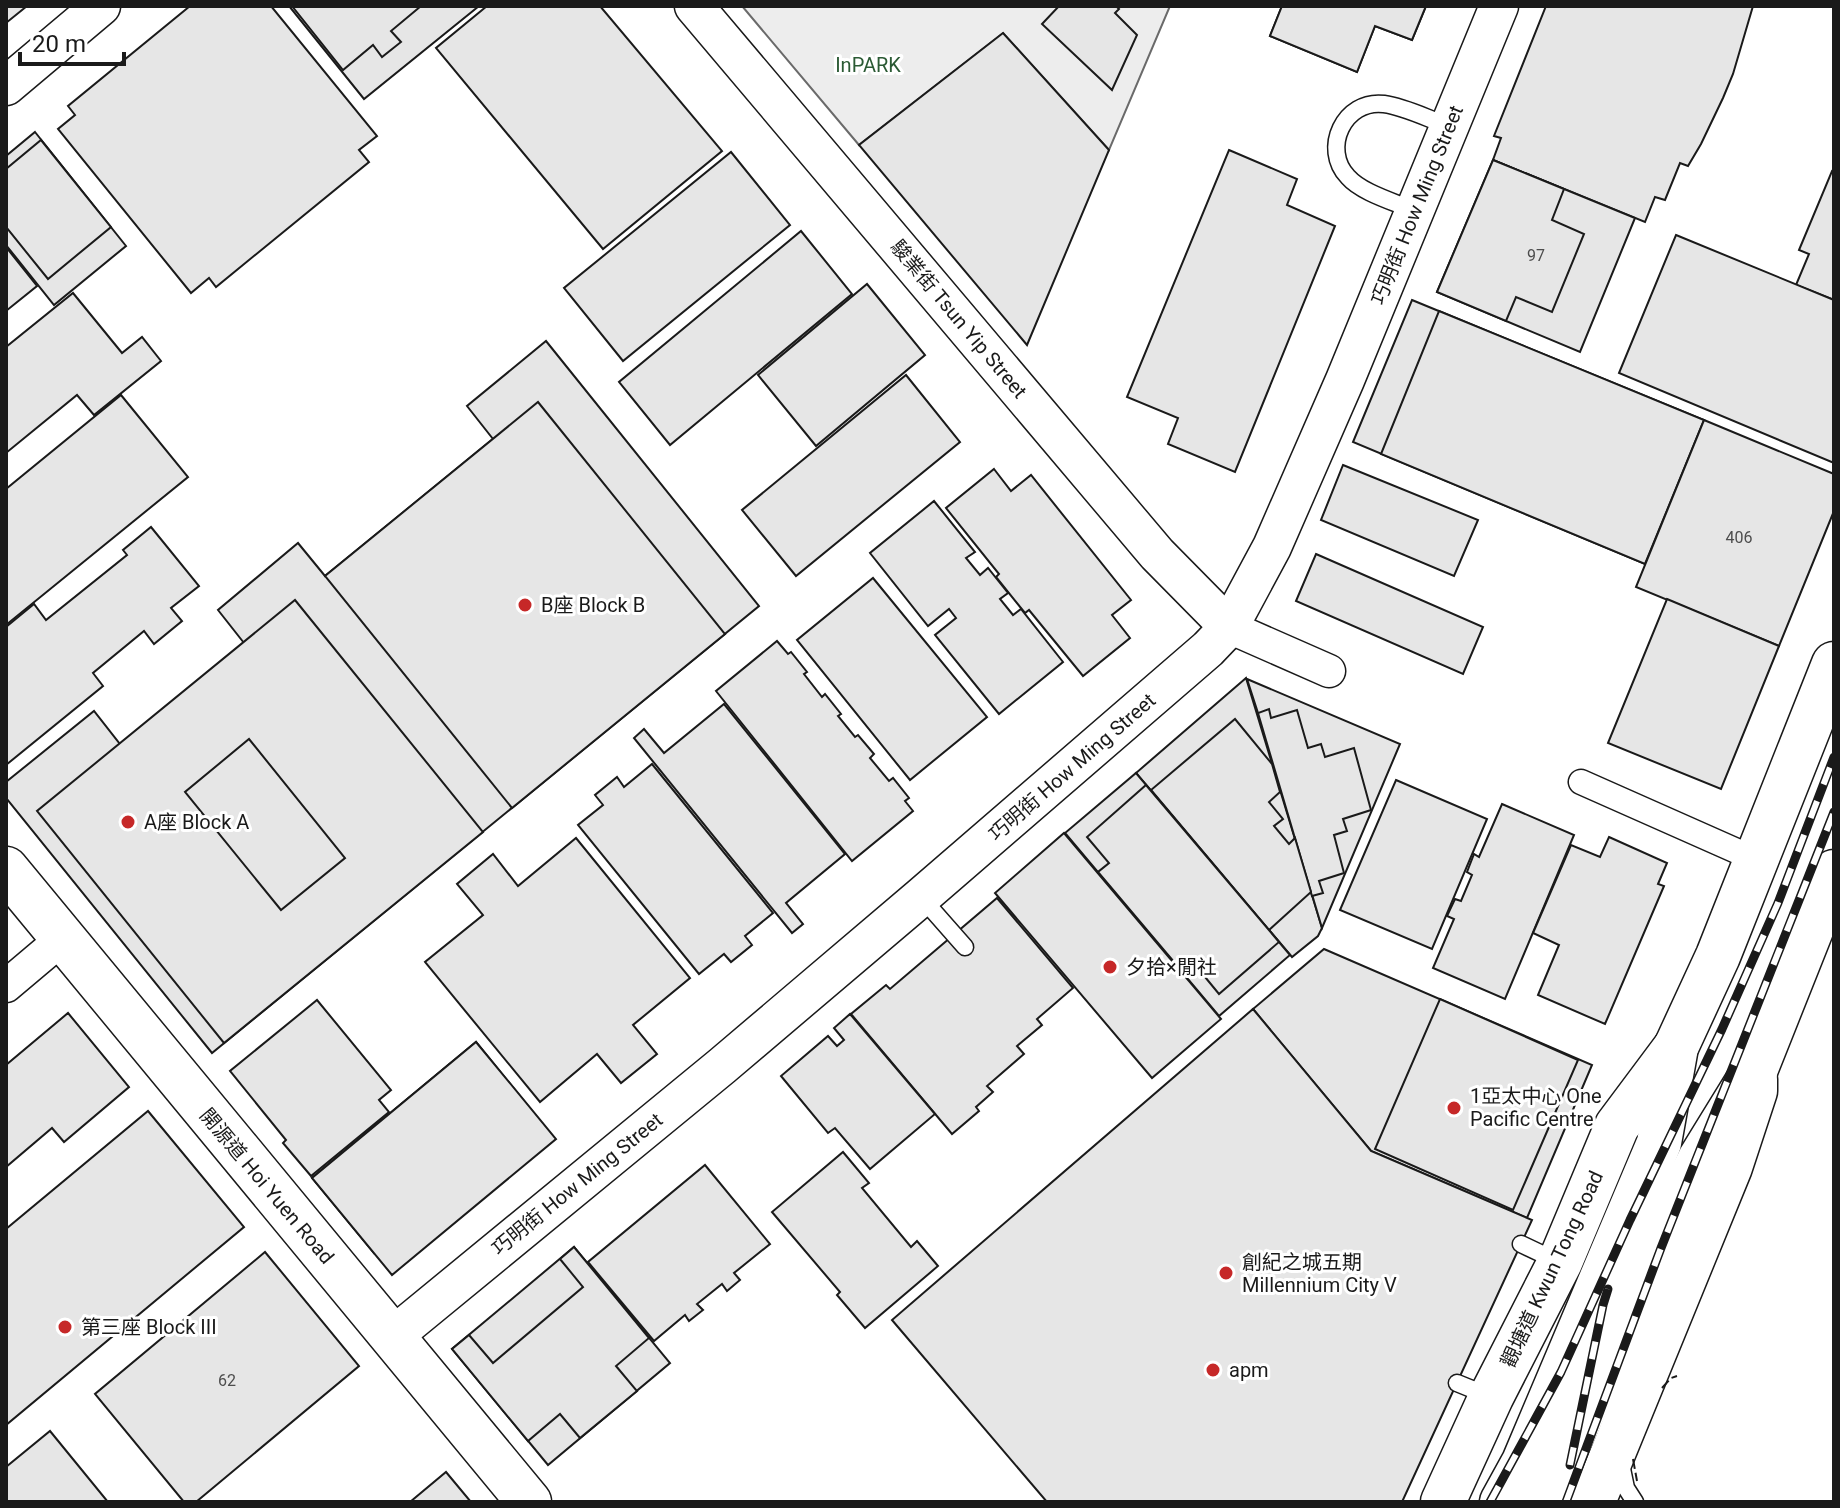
<svg xmlns="http://www.w3.org/2000/svg" width="1840" height="1508" font-family="Roboto,'Noto Sans TC',sans-serif">
<style>
.green{fill:#ededed;stroke:#6a6a6a;stroke-width:2}
.building{fill:#e6e6e6;stroke:#1a1a1a;stroke-width:2;fill-rule:evenodd}
.lines{fill:none;stroke-linecap:round;stroke-linejoin:round}
.service-casing{stroke:#1a1a1a;stroke-width:19}
.pedestrian-casing{stroke:#1a1a1a;stroke-width:27}
.minor-casing{stroke:#1a1a1a;stroke-width:35}
.tertiary-casing{stroke:#1a1a1a;stroke-width:41}
.secondary-casing{stroke:#1a1a1a;stroke-width:47}
.trunk-casing{stroke:#1a1a1a;stroke-width:47}
.service{stroke:#fff;stroke-width:16}
.pedestrian{stroke:#fff;stroke-width:24}
.minor{stroke:#fff;stroke-width:32}
.tertiary{stroke:#fff;stroke-width:38}
.secondary{stroke:#fff;stroke-width:44}
.trunk{stroke:#fff;stroke-width:44}
.rail-casing{stroke:#1a1a1a;stroke-width:9}
.rail{stroke:#fff;stroke-width:6;stroke-dasharray:18;stroke-linecap:butt}
.fence{stroke:#1a1a1a;stroke-width:2;stroke-dasharray:10 4;stroke-linecap:butt}
.poi-dot{fill:#c62828;stroke:#fff;stroke-width:3}
.labels{text-anchor:middle;dominant-baseline:central;stroke-width:6;stroke-linejoin:round;paint-order:stroke}
.number-label{font-size:16px;fill:#4d4d4d}
.park-label{font-size:20px;fill:#2b5a34;stroke:#fff}
.street-label{font-size:20px;fill:#1a1a1a;stroke:#fff}
.poi-label{font-size:20px;fill:#1a1a1a;stroke:#fff;text-anchor:start}
</style>
<rect width="100%" height="100%" fill="#fff"/>
<path class="green" d="M742 6H1170L1109 150 1003 33 859 145Z"/>
<g class="building">
<path d="M6 6H27L6 23Z"/>
<path d="M190 6H271L377 136 359 150 369 162 216 287 209 278 191 293 58 129 75 115 68 106Z"/>
<path d="M289 6H479L364 99Z"/>
<path d="M292 6H421L391 31 401 42 382 57 373 45 343 70Z"/>
<path d="M487 6H600L722 151 603 249 436 48Z"/>
<path d="M1059 6H1116L1119 9 1115 13 1137 35 1112 90 1042 24Z"/>
<path d="M1282 6H1426L1412 40 1375 26 1357 72 1270 36Z"/>
<path d="M1282 6H1426L1412 40 1375 26 1357 72 1270 36Z"/>
<path d="M1546 6H1753L1733 74 1723 98 1701 144 1688 166 1680 163 1665 200 1655 197 1645 222 1493 160 1501 138 1494 136Z"/>
<path d="M1003 33 1109 150 1027 345 859 145Z"/>
<path d="M35 132 126 246 54 305 6 245V156Z"/>
<path d="M41 140 111 227 48 279 6 227V169Z"/>
<path d="M1229 150 1297 179 1287 205 1335 226 1235 472 1168 444 1178 418 1127 397Z"/>
<path d="M731 152 790 225 623 361 564 288Z"/>
<path d="M1493 160 1635 218 1580 352 1437 292Z"/>
<path d="M1493 160 1564 189 1552 220 1584 234 1552 312 1516 297 1506 321 1437 292Z"/>
<path d="M1832 171 1834 172V300L1796 285 1809 254 1799 250Z"/>
<path d="M801 231 852 294 670 445 619 382Z"/>
<path d="M1676 235 1834 300V463L1619 373Z"/>
<path d="M6 247 37 286 6 311Z"/>
<path d="M867 284 925 355 816 446 758 375Z"/>
<path d="M73 293 122 353 142 337 161 361 94 415 77 395 6 453V347Z"/>
<path d="M1412 300 1704 420 1645 564 1353 442Z"/>
<path d="M1439 311 1704 420 1645 564 1381 454Z"/>
<path d="M546 341 759 606 212 1053 6 798V782L94 711 120 744 244 643 218 610 298 543 325 576 493 439 467 406Z"/>
<path d="M906 375 960 442 796 576 742 510Z"/>
<path d="M121 395 188 477 6 625V489Z"/>
<path d="M538 402 725 634 512 808 325 576Z"/>
<path d="M1704 420 1834 474V511L1779 646 1636 587Z"/>
<path d="M1343 465 1478 520 1454 576 1321 520Z"/>
<path d="M994 469 1011 491 1031 475 1131 600 1112 615 1130 638 1083 676 1029 610 1025 613 996 577 999 574 946 508Z"/>
<path d="M934 501 975 552 966 558 980 575 988 568 1008 593 1000 599 1013 615 1021 609 1063 662 999 714 935 635 956 618 949 609 928 626 870 553Z"/>
<path d="M151 527 199 586 171 608 182 621 154 644 144 631 93 673 103 686 6 765V627L34 604 46 620 127 555 123 550Z"/>
<path d="M1316 554 1483 627 1463 674 1296 601Z"/>
<path d="M873 578 987 717 910 780 797 640Z"/>
<path d="M1667 599 1779 646 1721 789 1608 743Z"/>
<path d="M295 600 483 832 224 1043 37 811ZM249 739 345 858 281 910 185 792Z"/>
<path d="M777 641 788 654 791 652 807 672 804 674 822 697 825 694 841 714 838 716 855 737 858 735 874 754 870 758 889 781 893 778 909 798 905 801 913 811 852 861 716 691Z"/>
<path d="M1246 678 1322 928 1318 936 1292 957 1136 773Z"/>
<path d="M1247 679 1400 744 1322 928 1258 713Z"/>
<path d="M724 704 845 854 786 903 803 924 792 933 634 738 644 729 664 753Z"/>
<path d="M1269 709 1271 718 1297 710 1308 748 1321 744 1325 757 1354 748 1371 810 1343 819 1347 831 1334 835 1344 873 1319 881 1323 893 1312 896 1258 713Z"/>
<path d="M1235 719 1272 764 1280 792 1269 802 1283 819 1274 826 1289 844 1295 838 1311 892 1269 930 1151 790Z"/>
<path d="M652 764 773 913 745 936 752 945 731 962 724 954 699 974 578 825 603 805 595 795 617 777 624 787Z"/>
<path d="M1136 773 1290 955 1219 1016 1065 833Z"/>
<path d="M1396 780 1487 819 1432 949 1340 910Z"/>
<path d="M1146 785 1279 942 1219 994 1196 966 1185 975 1098 872 1109 863 1087 837Z"/>
<path d="M1502 804 1574 835 1505 999 1433 968 1454 919 1447 916 1455 899 1461 901 1472 875 1467 872 1474 854 1479 857Z"/>
<path d="M1064 833 1221 1019 1152 1078 995 893Z"/>
<path d="M1609 837 1667 863 1658 884 1664 886 1605 1024 1538 995 1559 945 1533 933 1571 845 1600 857Z"/>
<path d="M576 838 690 978 633 1025 657 1054 621 1083 597 1054 540 1102 425 962 483 915 457 884 493 854 518 886Z"/>
<path d="M997 898 1073 988 1037 1019 1042 1025 1017 1046 1024 1054 987 1086 993 1092 976 1107 979 1111 952 1134 851 1014 886 985 890 989Z"/>
<path d="M1324 949 1592 1065 1527 1218 1371 1151 1253 1009Z"/>
<path d="M1440 999 1578 1060 1513 1210 1375 1149Z"/>
<path d="M317 1000 391 1090 379 1100 389 1112 311 1176 283 1143 286 1140 230 1071Z"/>
<path d="M1253 1009 1371 1151 1532 1220 1402 1502H1047L892 1320Z"/>
<path d="M68 1013 129 1087 64 1142 52 1128 6 1167V1065Z"/>
<path d="M850 1014 935 1114 870 1169 835 1128 828 1133 781 1076 828 1036 837 1046 844 1040 834 1028Z"/>
<path d="M476 1042 537 1117 374 1253 312 1178Z"/>
<path d="M476 1042 556 1139 392 1275 312 1178Z"/>
<path d="M148 1111 244 1227 6 1425V1229Z"/>
<path d="M843 1152 869 1183 862 1188 911 1247 917 1241 938 1266 865 1328 837 1295 840 1292 772 1212Z"/>
<path d="M705 1165 770 1244 734 1273 740 1280 727 1291 722 1284 697 1304 703 1310 689 1321 685 1315 654 1341 588 1262Z"/>
<path d="M574 1247 670 1363 548 1465 452 1349Z"/>
<path d="M574 1247 649 1338 616 1366 637 1391 580 1438 560 1414 528 1441 452 1349 469 1335 493 1363 583 1287 560 1259Z"/>
<path d="M265 1252 359 1366 196 1502H184L95 1394Z"/>
<path d="M50 1431 108 1502H6V1467Z"/>
<path d="M446 1472 471 1502H410Z"/>
</g>
<g class="lines">
<g class="service-casing">
<g id="service">
<path d="M1415 211C1395 202 1362 193 1348 177 1321 149 1344 99 1384 104 1406 107 1428 119 1449 126"/>
<path d="M921 897 965 947"/>
<path d="M1521 1244 1559 1262"/>
<path d="M1457 1383 1489 1396"/>
<path d="M1621 1464 1626 1488 1635 1502"/>
</g>
</g>
<g class="pedestrian-casing">
<path id="pedestrian" d="M1581 782 1757 860"/>
</g>
<g class="minor-casing">
<g id="minor">
<path d="M1229 627 1329 671"/>
<path d="M6 986 63 938"/>
</g>
</g>
<g class="tertiary-casing">
<g id="tertiary">
<path d="M694 6 1157 554 1229 627"/>
<path d="M6 86 101 6"/>
<path d="M392 1337 722 1066 921 897 1208 649 1229 627 1272 547 1345 380 1499 6"/>
</g>
</g>
<g class="secondary-casing">
<g id="secondary">
<path d="M6 869 529 1502"/>
<path d="M1443 1502 1491 1397 1560 1262 1617 1126 1676 1047"/>
<path d="M1593 1502 1730 1167 1755 1091V1079"/>
</g>
</g>
<g class="trunk-casing">
<g id="trunk">
<path d="M1502 1502 1524 1462 1659 1143 1676 1047 1718 956 1834 664"/>
<path d="M1541 1502 1575 1430 1649 1261 1700 1159 1756 1068 1834 872"/>
</g>
</g>
<use href="#service" class="service"/>
<use href="#pedestrian" class="pedestrian"/>
<use href="#minor" class="minor"/>
<use href="#tertiary" class="tertiary"/>
<use href="#secondary" class="secondary"/>
<use href="#trunk" class="trunk"/>
<g class="rail-casing">
<g id="rail">
<path d="M1570 1465 1603 1305 1608 1289"/>
<path d="M1490 1502 1561 1372 1630 1220 1722 1029 1778 903 1834 757"/>
<path d="M1566 1502 1661 1248 1834 812"/>
</g>
</g>
<use href="#rail" class="rail"/>
<g class="fence">
<path d="M1662 1388 1671 1378 1677 1376"/>
<path d="M1633 1459 1637 1481"/>
</g>
</g>
<g class="poi-dot">
<circle cx="525" cy="605" r="8"/>
<circle cx="128" cy="822" r="8"/>
<circle cx="1110" cy="967" r="8"/>
<circle cx="1454" cy="1108" r="8"/>
<circle cx="1226" cy="1273" r="8"/>
<circle cx="65" cy="1327" r="8"/>
<circle cx="1213" cy="1370" r="8"/>
</g>
<g class="labels">
<g class="number-label">
<text x="1536" y="255">97</text>
<text x="1739" y="537">406</text>
<text x="227" y="1380">62</text>
</g>
<g class="park-label">
<text x="868" y="65">InPARK</text>
</g>
<g class="street-label">
<text transform="translate(1417 205) rotate(-68)">巧明街 How Ming Street</text>
<text transform="translate(959 319) rotate(50)">駿業街 Tsun Yip Street</text>
<text transform="translate(1072 767) rotate(-41)">巧明街 How Ming Street</text>
<text transform="translate(577 1184) rotate(-39)">巧明街 How Ming Street</text>
<text transform="translate(267 1186) rotate(50)">開源道 Hoi Yuen Road</text>
<text transform="translate(1552 1269) rotate(-65)">觀塘道 Kwun Tong Road</text>
</g>
<g class="poi-label">
<text x="541" y="605">B座 Block B</text>
<text x="144" y="822">A座 Block A</text>
<text x="1126" y="967">夕拾×閒社</text>
<text x="1470" y="1096">1亞太中心 One<tspan x="1470" dy="23">Pacific Centre</tspan></text>
<text x="1242" y="1262">創紀之城五期<tspan x="1242" dy="23">Millennium City V</tspan></text>
<text x="81" y="1327">第三座 Block III</text>
<text x="1229" y="1370">apm</text>
</g>
</g>
<rect width="1840" height="1508" fill="none" stroke="#1a1a1a" stroke-width="16"/>
<path d="M20 52v12h104v-12" fill="none" stroke="#1a1a1a" stroke-width="4"/>
<text x="32" y="52" font-size="24" fill="#1a1a1a" stroke="#ffffff" stroke-width="6" paint-order="stroke">20 m</text>
</svg>
